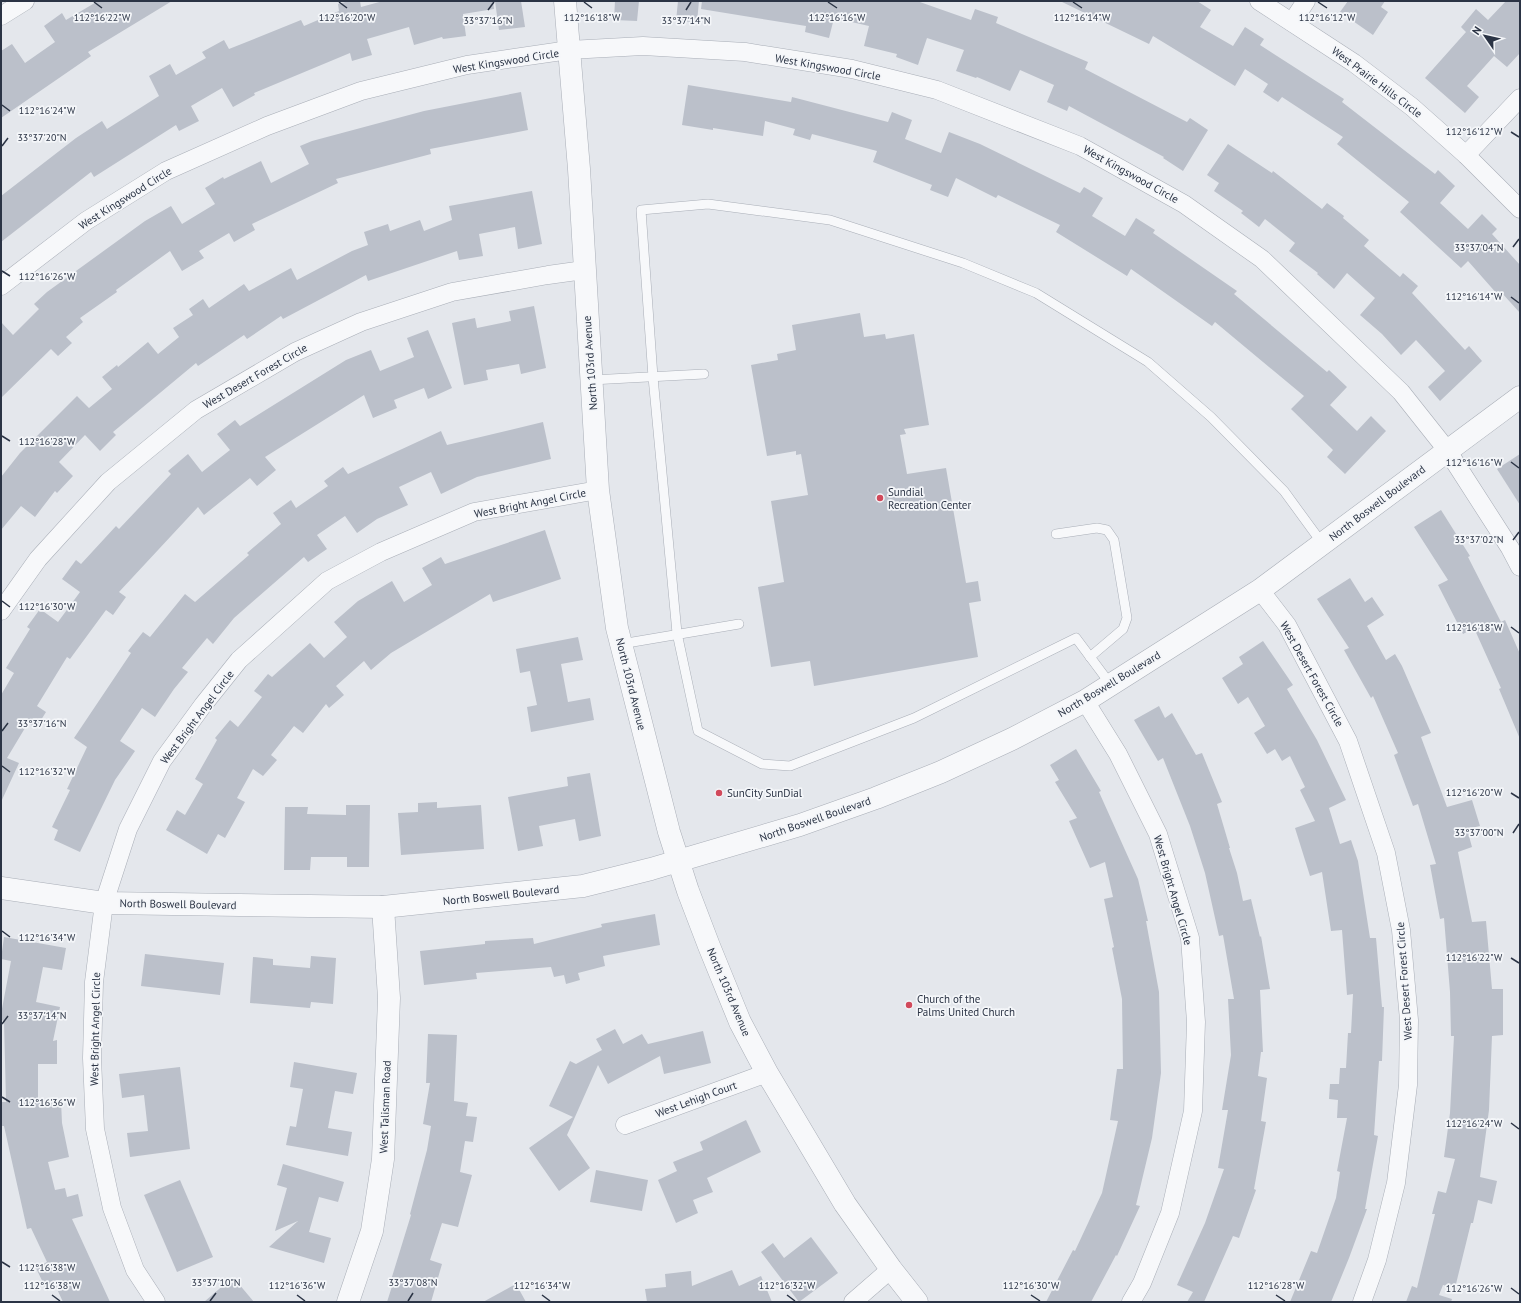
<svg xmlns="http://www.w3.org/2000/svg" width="1521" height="1303" font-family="'PT Sans',sans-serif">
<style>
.building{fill:#bbc0ca}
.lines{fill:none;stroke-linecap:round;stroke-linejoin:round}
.service-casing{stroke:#a9aeb7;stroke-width:10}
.minor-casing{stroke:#a9aeb7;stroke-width:19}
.tertiary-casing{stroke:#a9aeb7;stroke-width:23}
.service{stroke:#f7f8fa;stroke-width:9}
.minor{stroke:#f7f8fa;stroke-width:18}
.tertiary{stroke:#f7f8fa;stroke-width:22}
.ticks{fill:none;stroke:#2b3445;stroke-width:1.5}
.poi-dot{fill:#d1495b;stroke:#f4f6f9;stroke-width:1.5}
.labels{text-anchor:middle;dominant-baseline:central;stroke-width:3.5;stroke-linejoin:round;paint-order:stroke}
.street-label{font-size:11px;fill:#2b3445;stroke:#f4f6f9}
.poi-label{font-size:11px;fill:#2b3445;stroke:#f4f6f9;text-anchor:start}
.ticks-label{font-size:10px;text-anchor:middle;fill:#2b3445;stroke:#f4f6f9;stroke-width:3.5;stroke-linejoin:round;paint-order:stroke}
</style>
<rect width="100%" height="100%" fill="#e4e7ec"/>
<g class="building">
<path d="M98 1H172L88 52 91 56 1 118V51L12 44 25 63 55 42 44 26 62 13 66 20Z"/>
<path d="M349 1H360L361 7 383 1H493L494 9 463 14 466 36 443 39 442 37 414 45 409 27 367 39 372 55 352 61 350 53 254 93 255 95 233 107 222 88 191 106 199 121 179 131 176 125 94 177 91 172 1 242V196L76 138 102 121 107 129 159 96 149 76 170 64 176 75 206 58 202 52 224 40 229 49 301 20 304 26 339 11 338 4Z"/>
<path d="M495 1H521L525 27 499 30Z"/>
<path d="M615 1H639L637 21 614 20Z"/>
<path d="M678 1H699L697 22 676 21Z"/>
<path d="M702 1H917L971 20 975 9 998 17 996 23 1088 62 1085 69 1187 122 1190 118 1208 130 1183 171 1163 158 1164 157 1069 106 1067 111 1047 102 1054 85 1020 70 1010 91 977 77 976 78 956 71 964 50 927 38 918 65 896 57 897 54 864 46 869 26 834 18 829 38 805 32 806 26 701 9Z"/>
<path d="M1060 1H1197L1211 10 1200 27 1233 46 1245 27 1264 39 1260 45 1344 99 1342 102 1435 174 1438 170 1455 186 1440 203 1468 229 1482 214 1497 229 1492 234 1520 265V313L1501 292 1498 295 1468 261 1461 268 1400 212 1409 202 1337 144 1343 137 1282 97 1278 102 1263 92 1268 84 1245 69 1235 86 1153 36 1149 44Z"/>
<path d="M1348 1H1385L1381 7 1388 12 1373 35 1340 12Z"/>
<path d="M1506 1H1520V53L1507 67 1494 56 1467 86 1479 97 1465 113 1425 78 1466 32 1461 27 1476 9 1488 20Z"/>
<path d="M688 85 791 102 792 97 888 122 892 112 912 120 905 139 941 153 949 132 980 144 1080 193 1084 187 1103 198 1092 216 1125 236 1136 218 1155 230 1153 233 1237 291 1234 294 1327 372 1329 370 1347 387 1330 405 1357 431 1371 416 1386 431 1345 474 1327 457 1333 450 1291 409 1304 396 1215 322 1212 326 1131 269 1127 276 1056 232 1060 225 998 195 996 198 956 178 948 197 930 190 932 185 873 162 877 151 812 134 810 140 793 135 795 129 765 121 763 136 713 128V130L682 125Z"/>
<path d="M521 92 528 130 430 149 431 154 336 179 338 183 252 224 255 230 234 242 229 233 199 251 204 258 182 271 170 251 116 290 117 292 80 318 83 322 66 337 72 343 58 356 51 349 1 398V322L13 335 39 309 34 304 47 292 145 221 171 206 182 224 215 204 205 188 223 177 224 179 261 161 271 183 309 164 300 146 312 141 424 111Z"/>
<path d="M1228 144 1272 173 1273 171 1322 209 1327 203 1344 216 1343 218 1369 240 1364 246 1400 277 1403 273 1418 286 1412 293 1465 350 1469 346 1482 361 1440 401 1428 387 1445 371 1416 340 1401 355 1382 334 1360 315 1375 298 1347 273 1334 289 1317 274 1318 273 1289 251 1295 243 1265 219 1259 227 1241 213 1243 211 1214 191 1219 183 1207 175Z"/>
<path d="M532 191 542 244 518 249 515 227 479 234 483 256 459 260 457 251 368 281 366 275 283 319 281 316 247 339 244 335 198 366 196 363 113 432 116 435 100 451 85 435 59 462 73 476 57 493 55 491 35 517 21 506 1 530V477L20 453 77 396 89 408 112 389 102 377 117 365 118 367 148 342 158 354 179 337 173 328 193 315 189 309 203 299 209 308 244 284 249 291 291 268 297 280 352 251 368 245 364 232 388 224 390 231 420 220 424 231 452 220 449 206Z"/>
<path d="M534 306 546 368 521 374 519 364 486 370 488 380 464 385 452 323 475 318 477 328 511 321 509 311Z"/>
<path d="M860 313 864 337 885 334 886 339 914 334 929 425 904 429 906 434 900 435 907 474 946 468 966 583 978 581 981 601 969 603 978 657 814 686 810 661 771 667 758 587 784 582 771 501 808 495 801 454 796 455V451L767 456 751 365 778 360 777 354 796 350 792 325Z"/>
<path d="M428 330 452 388 428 399 424 388 394 400 397 408 373 418 364 395 265 457 276 470 257 486 250 478 204 515 198 507 119 592 126 597 113 615 106 610 70 659 67 657 37 706 46 712 36 728 28 723 7 758 19 763 1 802V695L14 673 6 668 30 629 27 627 40 609 58 622 80 592 62 579 76 560 81 564 116 526 119 529 171 474 168 471 188 454 202 472 230 450 217 434 235 420 240 426 346 360 371 350 380 371 414 357 407 338Z"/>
<path d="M543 422 551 459 477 477 441 494 431 472 399 487 408 505 377 519 357 533 345 516 317 535 327 549 308 562 304 557 234 618 213 644 207 638 182 668 188 672 174 689 155 717 142 708 120 741 135 751 115 780 80 852 54 840 58 830 52 827 70 790 67 789 87 747 74 738 131 653 128 651 143 632 150 637 185 594 195 602 249 555 247 553 281 524 273 513 291 500 296 508 328 486 324 481 343 467 348 474 441 431 447 445Z"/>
<path d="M1520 454V505L1497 469Z"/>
<path d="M1441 510 1470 556 1468 557 1501 622 1505 620 1520 654V739L1499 689 1501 688 1474 628 1463 634 1438 585 1448 580 1414 527Z"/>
<path d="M545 530 561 579 493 602 490 594 391 653 371 670 364 661 336 686 344 695 329 708 326 704 303 733 294 726 271 755 277 760 263 776 253 769 237 798 245 802 225 838 218 834 207 854 166 830 177 810 185 815 203 784 195 779 217 740 215 738 230 720 238 727 262 697 254 691 268 674 272 677 310 643 324 658 347 637 334 622 358 601 392 581 404 602 432 585 422 568 441 557 445 564Z"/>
<path d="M1350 578 1365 602 1372 597 1384 615 1367 626 1386 660 1395 654 1402 666 1431 733 1421 737 1447 807 1472 800 1480 826 1467 829 1472 847 1458 852 1472 922 1486 921 1492 989H1503V1035L1492 1036 1489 1110 1480 1177 1497 1181 1492 1204 1478 1200 1473 1223H1471L1455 1288 1443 1285 1439 1295 1452 1299 1451 1302H1406L1412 1286 1417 1288 1435 1214H1432L1438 1191 1446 1193 1455 1159 1444 1157 1450 1113 1454 1036H1451L1450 992 1444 918 1440 919 1430 865 1436 864 1418 804 1413 806 1394 755 1398 753 1373 696 1371 698 1344 650 1349 648 1317 599Z"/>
<path d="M578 637 583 660 561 664 568 702 590 698 594 720 531 732 527 707 537 705 530 671 520 673 516 649Z"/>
<path d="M1263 641 1293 685 1287 689 1317 740 1346 800 1329 808 1340 844 1351 840 1358 861 1370 938H1376L1382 1007H1384L1382 1061H1379L1374 1135 1378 1136 1365 1209H1367L1349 1258 1331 1302H1290L1311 1251 1317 1253 1336 1198 1340 1172 1337 1171 1347 1118H1337L1338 1100 1329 1099 1330 1084H1339L1340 1068H1346L1348 1033H1351L1353 994 1347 995 1342 930 1331 931 1322 872 1310 876 1295 828 1315 821 1300 790 1305 787 1290 756 1282 761 1275 749 1267 754 1254 733 1265 726 1248 697 1238 704 1222 678 1243 664 1239 657Z"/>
<path d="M1159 706 1165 718 1172 713 1196 755 1202 753 1222 802 1217 804 1230 848H1229L1237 873 1243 901 1251 899 1260 937 1261 936 1270 989 1260 990 1263 1052H1261L1258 1076 1267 1078 1261 1121 1266 1122 1254 1189 1256 1190 1239 1238 1233 1236 1204 1302H1187L1193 1292 1177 1285 1205 1223 1224 1169 1218 1168 1228 1110H1222L1231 1055 1228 999H1234L1223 935 1219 936 1205 873 1190 826 1163 758 1158 761 1134 720Z"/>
<path d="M1076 749 1101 791 1099 792 1138 879 1148 921H1146L1159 992 1161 1073 1152 1138 1136 1205 1140 1206 1117 1256 1116 1255 1091 1302H1046L1073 1250 1075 1251 1102 1193 1118 1121 1110 1120 1117 1069H1123L1122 999 1112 948 1114 947 1104 899 1113 897 1105 862 1090 868 1069 821 1077 818 1055 782 1059 780 1050 765Z"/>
<path d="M590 773 601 836 579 841 575 819 539 826 543 846 518 851 508 797 568 786 567 777Z"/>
<path d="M437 802V808L481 805 484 849 401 855 398 813 418 812V803Z"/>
<path d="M346 805H370L369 867H347V857H311L310 870H284L285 807H308L307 814 346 815Z"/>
<path d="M655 914 660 945 603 956 605 966 578 973 580 980 566 984 564 975 554 977 551 967 476 973 477 979 424 985 420 951 485 944V941L533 938 534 944 602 927 601 924Z"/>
<path d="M4 937 66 948 62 970 43 967 36 1002 60 1007 53 1041 57 1040V1064H38V1101H61L62 1123 69 1157 48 1162 55 1190 65 1188 67 1197 78 1194 83 1216 72 1219 110 1302H63L56 1287 47 1291 36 1268 47 1262 31 1228 27 1229 4 1126H1V1102H6L4 1021 1 1020V1014L11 961 1 959Z"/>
<path d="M145 954 224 963 220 995 141 986Z"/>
<path d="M311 956 336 958 333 1004 311 1002 310 1008 250 1003 253 957 273 959V965L310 968Z"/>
<path d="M615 1029 623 1044 642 1034 648 1044 703 1031 711 1063 664 1074 660 1056 608 1084 598 1065 567 1135 590 1168 559 1191 529 1148 573 1117 549 1106 570 1061 576 1064 602 1050 596 1039Z"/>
<path d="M428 1034 457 1035 454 1101 468 1103 466 1116 477 1117 473 1142 465 1141 460 1172 472 1175 458 1227 442 1223 430 1260 442 1264 431 1302H387L394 1280H391L411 1215 410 1214 427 1150 431 1126 423 1124 430 1083H426Z"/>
<path d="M294 1062 357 1073 353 1094 335 1091 328 1128 352 1132 348 1156 286 1145 290 1126 296 1127 303 1089 290 1087Z"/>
<path d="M180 1067 190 1149 130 1157 127 1133 148 1131 144 1095 122 1098 119 1074Z"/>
<path d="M746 1120 761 1152 707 1178 713 1192 693 1200 698 1213 676 1223 658 1180 677 1171 673 1162 703 1150 700 1142Z"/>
<path d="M283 1164 344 1182 338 1202 319 1197 309 1232 331 1238 324 1263 269 1247 298 1221 275 1231 287 1188 277 1185Z"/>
<path d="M596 1170 648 1180 642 1211 590 1202Z"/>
<path d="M180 1180 213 1257 177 1272 144 1195Z"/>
<path d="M811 1237 838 1273 799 1302 761 1252 773 1243 784 1258Z"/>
<path d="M732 1270 739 1286 761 1276 772 1302H647L645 1289 666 1287 665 1274 691 1271 692 1286Z"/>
<path d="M233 1277 254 1302H204Z"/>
<path d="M516 1284 526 1302H483Z"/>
</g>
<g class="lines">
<g class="service-casing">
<g id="service">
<path d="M591 380 704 374"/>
<path d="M1056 534 1097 528 1107 530 1114 540 1127 618 1123 629 1090 657"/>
<path d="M621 644 739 624"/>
<path d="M1111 685 1076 638 914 718 790 766 762 764 698 731 677 633 653 377 641 210 708 204 830 220 963 263 1036 293 1148 362 1211 417 1284 491 1322 543"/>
</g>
</g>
<g class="minor-casing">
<g id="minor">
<path d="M1259 1 1354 63 1412 107 1466 155 1520 209"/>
<path d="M1 16 25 1"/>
<path d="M1292 22 1306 1"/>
<path d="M1466 155 1520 98"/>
<path d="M1 286 86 221 166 171 267 126 361 91 467 65 569 50 643 46 745 52 852 69 937 90 1080 146 1184 204 1262 259 1401 392 1447 450 1510 548 1520 567"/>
<path d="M1260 590 1287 625 1348 741 1386 853 1401 930 1409 1020 1408 1085 1396 1183 1377 1260 1362 1302"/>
<path d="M1 611 38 559 108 482 196 410 295 352 361 322 452 292 548 275 584 270"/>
<path d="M1085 701 1118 754 1158 834 1190 938 1196 1022 1193 1111 1170 1213 1142 1283 1131 1302"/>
<path d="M625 1125 767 1073"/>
<path d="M156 1302 135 1270 112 1208 95 1129 92 1058 94 982 104 903 128 829 162 761 203 705 239 660 327 581 381 552 474 512 598 490"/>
<path d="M853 1302 891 1269"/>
</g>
</g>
<g class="tertiary-casing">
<g id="tertiary">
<path d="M565 1 579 169 598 490 617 628 669 832 688 891 709 946 740 1022 767 1073 845 1204 891 1269 917 1302"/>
<path d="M1 888 104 903 383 907 583 886 651 869 800 825 876 798 941 772 1012 739 1085 701 1260 590 1520 397"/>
<path d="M348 1302 372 1231 383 1159 389 998 383 907"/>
</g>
</g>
<use href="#service" class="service"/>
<use href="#minor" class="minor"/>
<use href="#tertiary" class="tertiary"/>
</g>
<path class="ticks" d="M94 2 102 8M339 2 347 8M584 2 592 8M828 2 837 8M1073 2 1082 8M1318 2 1327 8M488 10 494 2M686 10 691 2M2 105 10 111M1511 132 1519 137M2 146 8 138M1513 247 1519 239M2 271 10 276M1511 297 1519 303M2 436 10 441M1511 462 1519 468M1513 540 1519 532M2 601 10 607M1511 627 1519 633M2 731 8 723M2 766 10 772M1511 793 1519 798M1513 833 1519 824M2 931 10 937M1511 958 1519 963M2 1024 8 1016M2 1097 10 1102M1511 1123 1519 1129M2 1262 10 1267M1511 1288 1519 1294M52 1295 60 1301M297 1295 305 1301M542 1295 550 1301M787 1295 795 1301M1031 1295 1040 1301M1276 1295 1285 1301M210 1301 216 1293M408 1301 413 1293"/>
<g class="poi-dot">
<circle cx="880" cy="498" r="4"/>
<circle cx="719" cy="793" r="4"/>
<circle cx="909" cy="1005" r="4"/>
</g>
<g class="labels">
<g class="street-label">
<text transform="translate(506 61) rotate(-9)">West Kingswood Circle</text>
<text transform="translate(828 67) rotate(10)">West Kingswood Circle</text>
<text transform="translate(1377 82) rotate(37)">West Prairie Hills Circle</text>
<text transform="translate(1131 174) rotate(29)">West Kingswood Circle</text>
<text transform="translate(125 198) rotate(-32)">West Kingswood Circle</text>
<text transform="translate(590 363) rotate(-94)">North 103rd Avenue</text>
<text transform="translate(255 376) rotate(-30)">West Desert Forest Circle</text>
<text transform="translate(530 503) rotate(-11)">West Bright Angel Circle</text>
<text transform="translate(1377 503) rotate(-37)">North Boswell Boulevard</text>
<text transform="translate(1312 674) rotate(61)">West Desert Forest Circle</text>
<text transform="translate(631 684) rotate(76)">North 103rd Avenue</text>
<text transform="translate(1109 684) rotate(-31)">North Boswell Boulevard</text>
<text transform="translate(197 717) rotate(-53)">West Bright Angel Circle</text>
<text transform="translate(815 819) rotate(-19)">North Boswell Boulevard</text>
<text transform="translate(1173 890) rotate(74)">West Bright Angel Circle</text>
<text transform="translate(501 895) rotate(-6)">North Boswell Boulevard</text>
<text transform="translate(178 904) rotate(1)">North Boswell Boulevard</text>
<text transform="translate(1404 981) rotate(-94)">West Desert Forest Circle</text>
<text transform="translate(729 992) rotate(67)">North 103rd Avenue</text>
<text transform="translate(95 1029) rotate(-89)">West Bright Angel Circle</text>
<text transform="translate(696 1099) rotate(-20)">West Lehigh Court</text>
<text transform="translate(385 1107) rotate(-88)">West Talisman Road</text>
</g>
<g class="poi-label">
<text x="888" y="492">Sundial<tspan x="888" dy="13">Recreation Center</tspan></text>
<text x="727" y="793">SunCity SunDial</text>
<text x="917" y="999">Church of the<tspan x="917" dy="13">Palms United Church</tspan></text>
</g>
</g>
<g class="ticks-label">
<text x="1327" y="21">112°16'12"W</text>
<text x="102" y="21">112°16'22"W</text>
<text x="347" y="21">112°16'20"W</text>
<text x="592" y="21">112°16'18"W</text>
<text x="837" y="21">112°16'16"W</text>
<text x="1082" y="21">112°16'14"W</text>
<text x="488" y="24">33°37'16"N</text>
<text x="686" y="24">33°37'14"N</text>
<text x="47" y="114">112°16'24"W</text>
<text x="1474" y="135">112°16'12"W</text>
<text x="42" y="141">33°37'20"N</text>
<text x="1479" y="251">33°37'04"N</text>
<text x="47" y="280">112°16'26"W</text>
<text x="1474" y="300">112°16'14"W</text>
<text x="47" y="445">112°16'28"W</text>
<text x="1474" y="466">112°16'16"W</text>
<text x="1479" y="543">33°37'02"N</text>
<text x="47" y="610">112°16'30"W</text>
<text x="1474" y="631">112°16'18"W</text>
<text x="42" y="727">33°37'16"N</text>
<text x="47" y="775">112°16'32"W</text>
<text x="1474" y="796">112°16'20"W</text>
<text x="1479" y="836">33°37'00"N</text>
<text x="47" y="941">112°16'34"W</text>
<text x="1474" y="961">112°16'22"W</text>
<text x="42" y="1019">33°37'14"N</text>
<text x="47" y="1106">112°16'36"W</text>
<text x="1474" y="1127">112°16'24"W</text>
<text x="47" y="1271">112°16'38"W</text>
<text x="216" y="1286">33°37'10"N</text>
<text x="413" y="1286">33°37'08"N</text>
<text x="52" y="1289">112°16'38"W</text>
<text x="297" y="1289">112°16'36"W</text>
<text x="542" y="1289">112°16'34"W</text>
<text x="787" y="1289">112°16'32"W</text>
<text x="1031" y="1289">112°16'30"W</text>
<text x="1276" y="1289">112°16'28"W</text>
<text x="1474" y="1292">112°16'26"W</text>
</g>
<rect width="1521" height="1303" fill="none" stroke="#2b3445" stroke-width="4"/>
<g transform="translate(1485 36) rotate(304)" stroke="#f4f6f9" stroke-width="3" paint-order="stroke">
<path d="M0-3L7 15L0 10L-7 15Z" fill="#2b3445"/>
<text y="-6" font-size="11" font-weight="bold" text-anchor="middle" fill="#2b3445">N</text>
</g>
</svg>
